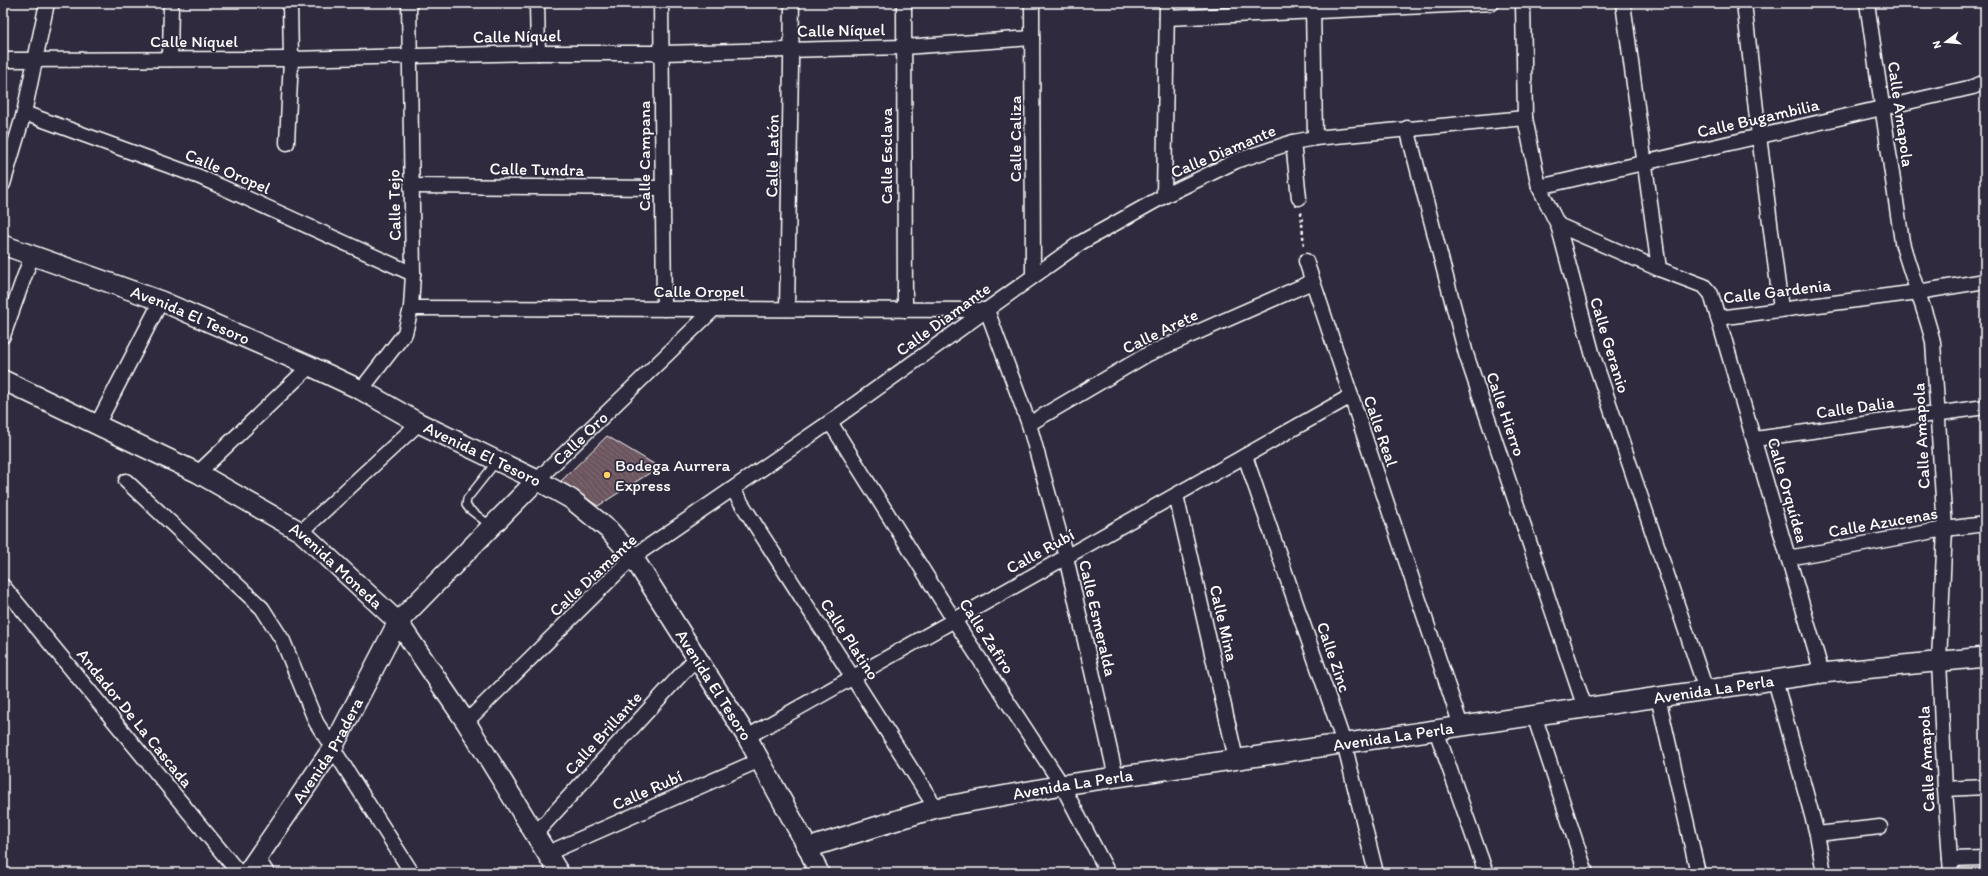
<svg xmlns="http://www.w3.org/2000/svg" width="1988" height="876" font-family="Itim,sans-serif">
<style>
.building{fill:url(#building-back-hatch);stroke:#fff}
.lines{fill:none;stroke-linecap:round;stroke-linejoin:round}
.lane-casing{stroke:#fff;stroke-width:10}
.street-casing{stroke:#fff;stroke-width:17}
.secondary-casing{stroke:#fff;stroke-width:22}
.path{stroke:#fff;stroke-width:2.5;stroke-dasharray:3 3;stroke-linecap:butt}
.lane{stroke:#2f2a3d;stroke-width:7}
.street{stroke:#2f2a3d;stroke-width:14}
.secondary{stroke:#2f2a3d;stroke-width:19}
.poi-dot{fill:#ffd166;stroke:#2f2a3d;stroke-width:1.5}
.labels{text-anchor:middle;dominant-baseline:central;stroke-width:3.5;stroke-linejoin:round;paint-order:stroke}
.street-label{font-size:17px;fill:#fff;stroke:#2f2a3d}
.poi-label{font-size:17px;fill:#fff;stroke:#2f2a3d;text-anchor:start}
</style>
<defs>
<pattern id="building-back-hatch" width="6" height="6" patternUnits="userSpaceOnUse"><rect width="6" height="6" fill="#6c555e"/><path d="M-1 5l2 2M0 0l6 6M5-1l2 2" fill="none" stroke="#826e76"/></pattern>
</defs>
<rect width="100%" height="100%" fill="#2f2a3d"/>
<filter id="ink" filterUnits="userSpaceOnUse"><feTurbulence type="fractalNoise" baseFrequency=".025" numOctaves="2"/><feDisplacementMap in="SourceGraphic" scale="8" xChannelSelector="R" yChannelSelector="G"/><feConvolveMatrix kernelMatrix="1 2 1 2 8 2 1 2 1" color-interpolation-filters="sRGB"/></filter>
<g filter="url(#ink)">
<path class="building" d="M607 436 659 467 598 506 561 481Z"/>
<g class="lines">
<g class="lane-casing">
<path id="lane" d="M491 526 469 509 466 505 467 499 497 461"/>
</g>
<g class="street-casing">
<g id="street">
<path d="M537 3 538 53"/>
<path d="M661 3 664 309"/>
<path d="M904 3 905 310"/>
<path d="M1032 3 1033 275"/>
<path d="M1313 3 1315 138"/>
<path d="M1523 3 1525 118 1539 187 1558 225 1593 356 1706 690"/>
<path d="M1623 3 1659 269"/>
<path d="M1744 3 1759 136 1781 309"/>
<path d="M1867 3 1902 242C1911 276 1925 308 1933 342L1945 529 1939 661 1945 789 1951 873"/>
<path d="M1167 18 1492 3"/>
<path d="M170 59 171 3"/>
<path d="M3 60 291 59 538 53H662L904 47 1032 38"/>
<path d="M24 113 200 177 413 274"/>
<path d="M1407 128 1466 354 1585 708"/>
<path d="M1293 142 1299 198"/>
<path d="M287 143 291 59 290 3"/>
<path d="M3 184 24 113 47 3"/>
<path d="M411 186 662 188"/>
<path d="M1539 187 1973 87 1985 82"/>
<path d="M1164 196 1167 3"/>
<path d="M1558 225 1659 269 1704 286 1711 294 1822 673"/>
<path d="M1306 261 1461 726"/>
<path d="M411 308 987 310 1029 424 1066 557 1116 777"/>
<path d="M787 309 792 3"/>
<path d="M1718 318 1918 292 1985 281"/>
<path d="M3 336 32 255"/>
<path d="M361 390 405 333 411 308 413 274 409 3"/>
<path d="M830 422 954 620 1062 785 1108 873"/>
<path d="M1029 424 1148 354 1312 282"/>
<path d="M97 425 161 301"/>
<path d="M1755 439 1985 407"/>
<path d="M1245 456 1344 743 1376 873"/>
<path d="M198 473 310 366"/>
<path id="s1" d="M537 480 714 309"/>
<path d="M126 481 262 608 283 641 316 722 412 873"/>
<path d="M733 490 936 808"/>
<path d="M1176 495 1236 759"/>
<path d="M301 532 419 423"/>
<path d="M1788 558 1945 529 1985 524"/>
<path d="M3 586 239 873"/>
<path d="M1775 680 1817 834 1824 873"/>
<path d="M1658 697 1698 873"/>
<path d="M1534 715 1586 873"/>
<path d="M466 722 633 557 830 422 1080 243 1164 196 1236 161 1293 142 1315 138 1525 118"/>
<path d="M1436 730 1486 873"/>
<path d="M747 737 1351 396"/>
<path d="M1945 789 1985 787"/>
<path d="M536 833 697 657"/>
<path d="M1817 834 1880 827"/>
<path d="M548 853 760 760"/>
<path d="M257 858 267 873"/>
<path d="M1950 859 1985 858"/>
</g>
</g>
<g class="secondary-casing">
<g id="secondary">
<path id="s2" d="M3 245 161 301 310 366 361 390 419 423 537 480 571 499 609 530 633 557 747 737 808 848 819 873"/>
<path id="s3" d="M3 380 198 473 301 532 398 622 466 722 559 873"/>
<path id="s4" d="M808 848 936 808 1062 785 1822 673 1985 657"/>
<path id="s5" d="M247 873 332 749 398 622 537 480"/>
</g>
</g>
<path class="path" d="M1301 212 1304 247"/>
<use href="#lane" class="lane"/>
<use href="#street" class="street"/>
<use href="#secondary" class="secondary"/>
</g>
</g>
<circle class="poi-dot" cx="607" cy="475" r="4"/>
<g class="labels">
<g class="street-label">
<text transform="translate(841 30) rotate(-1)">Calle Níquel</text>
<text transform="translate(517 36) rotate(-1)">Calle Níquel</text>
<text x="194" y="41">Calle Níquel</text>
<text transform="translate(1901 114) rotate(82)">Calle Amapola</text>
<text transform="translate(1758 118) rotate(-13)">Calle Bugambilia</text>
<text transform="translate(1015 139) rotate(-90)">Calle Caliza</text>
<text transform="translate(1223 151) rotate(-23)">Calle Diamante</text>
<text transform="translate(644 156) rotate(-90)">Calle Campana</text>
<text transform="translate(772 156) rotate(-89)">Calle Latón</text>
<text transform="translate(886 156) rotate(-90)">Calle Esclava</text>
<text transform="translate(537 169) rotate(1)">Calle Tundra</text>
<text transform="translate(228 171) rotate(23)">Calle Oropel</text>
<text transform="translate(394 205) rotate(-91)">Calle Tejo</text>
<text x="699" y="291">Calle Oropel</text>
<text transform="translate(1777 291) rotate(-7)">Calle Gardenia</text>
<text stroke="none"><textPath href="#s2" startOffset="200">Avenida El Tesoro</textPath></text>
<text transform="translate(943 319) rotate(-36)">Calle Diamante</text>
<text transform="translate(1160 331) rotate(-26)">Calle Arete</text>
<text transform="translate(1610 345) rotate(73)">Calle Geranio</text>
<text transform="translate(1855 407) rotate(-8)">Calle Dalia</text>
<text transform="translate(1506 414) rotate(71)">Calle Hierro</text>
<text transform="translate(1381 431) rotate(71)">Calle Real</text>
<text transform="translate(1921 436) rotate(-93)">Calle Amapola</text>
<text stroke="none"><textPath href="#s1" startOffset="60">Calle Oro</textPath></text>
<text stroke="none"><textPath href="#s2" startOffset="524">Avenida El Tesoro</textPath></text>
<text transform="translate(1788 490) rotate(74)">Calle Orquídea</text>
<text transform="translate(1883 522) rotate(-10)">Calle Azucenas</text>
<text transform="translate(1040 551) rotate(-29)">Calle Rubí</text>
<text stroke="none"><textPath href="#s3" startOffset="383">Avenida Moneda</textPath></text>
<text transform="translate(593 575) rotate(-43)">Calle Diamante</text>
<text transform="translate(1098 618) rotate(77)">Calle Esmeralda</text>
<text transform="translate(1224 623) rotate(77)">Calle Mina</text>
<text transform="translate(987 636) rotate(57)">Calle Zafiro</text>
<text transform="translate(850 639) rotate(57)">Calle Platino</text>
<text transform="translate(1334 657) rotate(71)">Calle Zinc</text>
<text stroke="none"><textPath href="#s2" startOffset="860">Avenida El Tesoro</textPath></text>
<text stroke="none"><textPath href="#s4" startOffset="921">Avenida La Perla</textPath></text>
<text transform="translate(135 718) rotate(51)">Andador De La Cascada</text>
<text transform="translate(603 733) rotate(-48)">Calle Brillante</text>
<text stroke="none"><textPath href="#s4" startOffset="597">Avenida La Perla</textPath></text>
<text stroke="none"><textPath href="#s5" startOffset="147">Avenida Pradera</textPath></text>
<text transform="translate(1926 759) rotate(-93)">Calle Amapola</text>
<text stroke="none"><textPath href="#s4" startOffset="273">Avenida La Perla</textPath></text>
<text transform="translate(647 790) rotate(-24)">Calle Rubí</text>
</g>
<g class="poi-label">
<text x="615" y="465">Bodega Aurrera<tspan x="615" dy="20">Express</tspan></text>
</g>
</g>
<rect width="1988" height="876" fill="none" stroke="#2f2a3d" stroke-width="16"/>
<rect x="8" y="8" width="1972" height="860" fill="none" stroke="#fff" stroke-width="1.5" filter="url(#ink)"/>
<g transform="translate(1946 42) rotate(254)" stroke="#2f2a3d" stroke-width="3" paint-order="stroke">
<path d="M0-3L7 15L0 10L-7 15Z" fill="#ffffff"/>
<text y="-6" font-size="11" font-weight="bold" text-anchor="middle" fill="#ffffff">N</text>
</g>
</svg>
